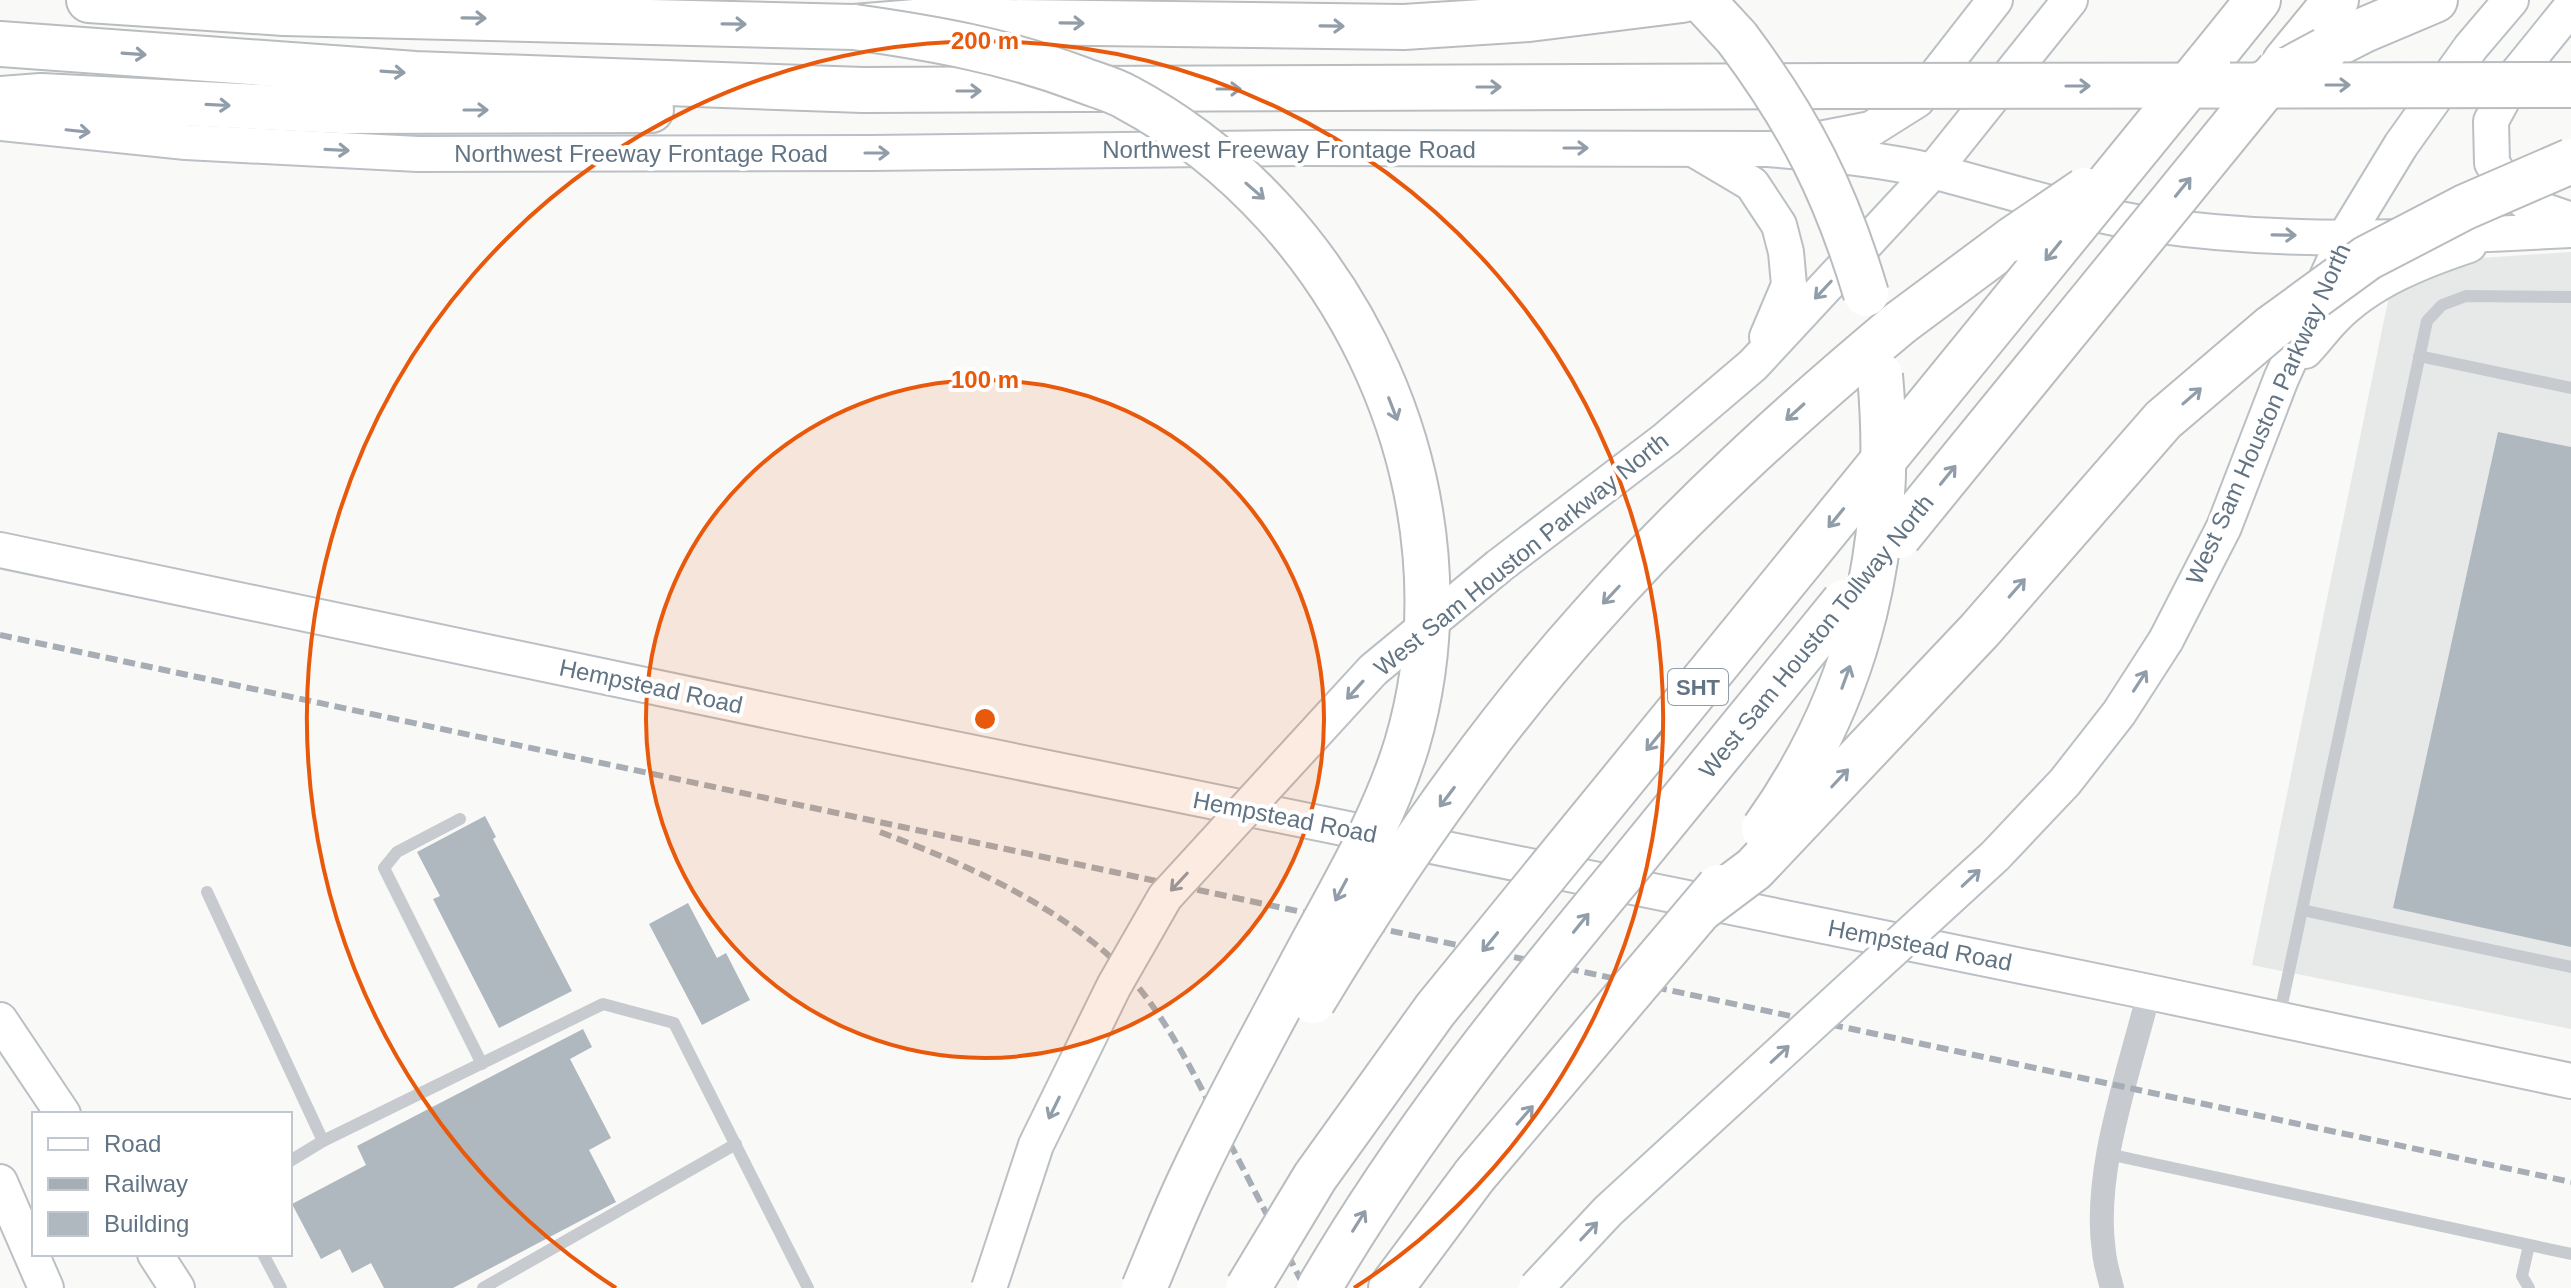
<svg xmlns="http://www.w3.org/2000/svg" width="2571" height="1288" font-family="Arial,sans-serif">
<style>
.built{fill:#e7e8e8}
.building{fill:#afb8be}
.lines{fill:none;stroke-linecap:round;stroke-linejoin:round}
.secondary-casing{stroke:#bbc0c5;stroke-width:38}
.motorway-casing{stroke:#b9bdc0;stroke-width:48}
.service{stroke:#c7cbcf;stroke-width:12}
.minor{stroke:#c7cbcf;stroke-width:24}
.secondary{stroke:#fff;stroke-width:34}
.motorway{stroke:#fff;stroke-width:44}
.rail{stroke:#a7adb4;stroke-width:6;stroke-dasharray:12 6;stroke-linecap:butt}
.secondary-bridge-casing{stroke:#bbc0c5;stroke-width:38;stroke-linecap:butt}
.motorway-bridge-casing{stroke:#b9bdc0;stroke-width:48;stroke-linecap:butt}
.secondary-bridge{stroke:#fff;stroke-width:34}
.motorway-bridge{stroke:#fff;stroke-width:44}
.oneway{stroke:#919ea9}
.ring{fill:none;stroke:#e8590c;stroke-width:4}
.labels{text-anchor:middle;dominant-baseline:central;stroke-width:8;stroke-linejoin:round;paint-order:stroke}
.shield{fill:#fff;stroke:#919ea9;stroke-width:2}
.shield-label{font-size:22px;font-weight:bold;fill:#627484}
.street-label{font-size:24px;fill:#627484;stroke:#fff}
.centre{fill:#e8590c;stroke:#fff;stroke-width:4}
.ring-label{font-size:24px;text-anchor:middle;font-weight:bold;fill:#e8590c;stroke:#fff;stroke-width:8;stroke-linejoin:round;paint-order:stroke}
</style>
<rect width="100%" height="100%" fill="#f9f9f7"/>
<path class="built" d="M2571 252V1029L2252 965 2390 291 2450 260Z"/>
<g class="building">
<path d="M2498 432 2571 447V947L2393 908Z"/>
<path d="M485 816 496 837 493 839 572 991 499 1028 433 899 440 896 417 852Z"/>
<path d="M688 903 717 958 726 953 750 1000 702 1025 649 924Z"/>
<path d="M583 1029 592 1047 570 1059 611 1138 589 1150 616 1202 453 1288H384L371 1263 352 1273 340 1249 321 1259 292 1204 366 1165 357 1146Z"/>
</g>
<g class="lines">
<g class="secondary-casing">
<g id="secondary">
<path d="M2571 7 2516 75 2491 121 2492 163 2508 188 2531 206 2571 220"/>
<path d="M0 123 186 142 418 154 871 153 1302 148 1769 149C1824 154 1882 159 1936 172 2009 191 2079 214 2154 225 2291 245 2433 237 2571 230"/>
<path d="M1804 142 1871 129 1917 100 1995 0"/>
<path d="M1693 149 1752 184 1779 225 1786 252 1789 285 1767 337"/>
<path d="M2305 351C2315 341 2323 329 2334 318 2370 281 2421 261 2469 245"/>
<path d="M0 550 807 719 2149 992 2571 1081"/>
<path d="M1499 566 1666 439 1753 365 1933 171 2070 0"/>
<path d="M2166 640 2224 527 2281 379 2345 237 2401 145 2471 47 2511 0"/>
<path d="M0 1020 63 1114"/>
<path d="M0 1182 46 1288"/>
<path d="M155 1254 177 1288"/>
</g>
</g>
<g class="motorway-casing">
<g id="motorway">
<path d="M89 0 284 13 854 27 927 21 1404 27 1529 19 1682 0"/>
<path d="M1702 0 1737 38"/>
<path d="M0 44 415 74 863 90 1832 86"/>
<path d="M2325 50 2364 30 2435 0"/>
<path d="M2208 62 2258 0"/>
<path d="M2285 62 2336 0"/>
<path d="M0 99 41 96 342 111 651 110"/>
<path d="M1900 323 2013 239"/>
<path d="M1391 1288 1475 1175"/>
</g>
</g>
<g class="service">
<path d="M2419 356 2571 388"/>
<path d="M460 819 397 852 384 868 482 1064"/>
<path d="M207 892 323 1141"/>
<path d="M2302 910 2571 967"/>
<path d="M2279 1018 2427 321 2442 305 2466 296 2571 297"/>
<path d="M2108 1154 2571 1254"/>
<path d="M290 1161 323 1141 603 1004 674 1023 808 1288"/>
<path d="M2529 1245 2522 1276 2529 1288"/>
<path d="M263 1254 281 1288"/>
<path d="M483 1288 736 1144"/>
</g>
<path class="minor" d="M2112 1288C2109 1276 2105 1264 2104 1252 2092 1172 2130 1070 2149 992"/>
<use href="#secondary" class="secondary"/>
<use href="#motorway" class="motorway"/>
<g class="rail">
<path d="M0 635 2571 1182"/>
<path d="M880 832C955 860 1031 893 1094 943 1155 991 1189 1065 1224 1132 1251 1184 1278 1236 1305 1288"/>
</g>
<g class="secondary-bridge-casing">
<g id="secondary-bridge">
<path d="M989 1288 1036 1145 1114 986 1165 897 1373 670 1499 566"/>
<path d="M1536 1288 1608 1211 1995 856 2065 782 2119 713 2166 640"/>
</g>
</g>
<g class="motorway-bridge-casing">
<g id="motorway-bridge">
<path d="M854 27C932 38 1006 51 1080 79 1095 85 1112 89 1126 97 1351 217 1480 496 1407 744 1382 826 1335 900 1296 975 1261 1041 1225 1106 1193 1174 1175 1211 1160 1250 1144 1288"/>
<path d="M1737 38C1800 122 1836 193 1866 294"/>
<path d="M2264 83 2325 50"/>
<path d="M1832 86 2571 85"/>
<path d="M2013 239 2085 190"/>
<path d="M1899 536 2279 70"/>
<path d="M1764 829C1862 692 1895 541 1880 375"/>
<path d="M1702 908 1754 869 1980 630 2163 420 2271 328 2367 258 2465 207 2571 161"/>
<path d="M1313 1001C1394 867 1484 736 1589 619 1684 511 1790 415 1900 323"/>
<path d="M1475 1175 1719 887"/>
<path d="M1248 1288 1315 1177 1435 1010 2208 62"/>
<path d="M1319 1288C1408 1136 1510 1009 1622 874 1696 783 1770 693 1844 602"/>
</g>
</g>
<use href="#secondary-bridge" class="secondary-bridge"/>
<use href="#motorway-bridge" class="motorway-bridge"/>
</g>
<defs><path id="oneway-shaft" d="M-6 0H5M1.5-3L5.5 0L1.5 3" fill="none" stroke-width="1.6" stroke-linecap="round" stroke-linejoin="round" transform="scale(2)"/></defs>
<g class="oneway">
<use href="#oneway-shaft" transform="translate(474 18) rotate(1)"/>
<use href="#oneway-shaft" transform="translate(1072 23) rotate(1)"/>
<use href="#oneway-shaft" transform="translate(734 24) rotate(1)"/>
<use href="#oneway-shaft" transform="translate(1332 26) rotate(1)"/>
<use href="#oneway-shaft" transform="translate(134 54) rotate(4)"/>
<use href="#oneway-shaft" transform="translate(393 72) rotate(4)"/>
<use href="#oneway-shaft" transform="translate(2338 85)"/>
<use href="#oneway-shaft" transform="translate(2078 86)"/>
<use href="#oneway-shaft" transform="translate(1489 87)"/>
<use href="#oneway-shaft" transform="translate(1229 89)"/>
<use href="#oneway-shaft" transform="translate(969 91)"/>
<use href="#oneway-shaft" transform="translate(218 105) rotate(3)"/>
<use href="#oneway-shaft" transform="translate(476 110)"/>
<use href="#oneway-shaft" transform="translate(78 131) rotate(6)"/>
<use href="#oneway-shaft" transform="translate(1576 148)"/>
<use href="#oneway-shaft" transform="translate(337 150) rotate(3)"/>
<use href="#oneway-shaft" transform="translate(877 153)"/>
<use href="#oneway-shaft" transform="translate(2183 187) rotate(-51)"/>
<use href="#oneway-shaft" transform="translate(1255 191) rotate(41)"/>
<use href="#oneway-shaft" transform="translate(2284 235) rotate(1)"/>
<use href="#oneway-shaft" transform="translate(2053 251) rotate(129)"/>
<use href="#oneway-shaft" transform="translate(1823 290) rotate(133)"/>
<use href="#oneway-shaft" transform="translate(2192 396) rotate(-41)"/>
<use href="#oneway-shaft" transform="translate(1393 409) rotate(69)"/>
<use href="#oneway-shaft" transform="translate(1795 412) rotate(138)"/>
<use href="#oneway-shaft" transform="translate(1948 475) rotate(-51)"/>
<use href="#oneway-shaft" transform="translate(1836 518) rotate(129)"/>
<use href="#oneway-shaft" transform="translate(2017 588) rotate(-49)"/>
<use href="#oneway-shaft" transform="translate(1611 595) rotate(133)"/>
<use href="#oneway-shaft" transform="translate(1846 677) rotate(-70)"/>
<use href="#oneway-shaft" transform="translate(2140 681) rotate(-57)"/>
<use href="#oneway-shaft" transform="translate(1355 690) rotate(132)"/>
<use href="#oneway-shaft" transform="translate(1654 741) rotate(129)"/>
<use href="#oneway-shaft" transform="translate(1840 778) rotate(-47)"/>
<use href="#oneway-shaft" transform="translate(1447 797) rotate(127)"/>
<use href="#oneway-shaft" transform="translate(1971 878) rotate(-43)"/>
<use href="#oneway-shaft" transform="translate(1179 882) rotate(133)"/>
<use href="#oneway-shaft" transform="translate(1341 890) rotate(118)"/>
<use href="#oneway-shaft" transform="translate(1581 923) rotate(-51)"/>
<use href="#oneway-shaft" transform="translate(1490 942) rotate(129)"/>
<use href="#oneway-shaft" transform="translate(1780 1054) rotate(-43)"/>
<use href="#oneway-shaft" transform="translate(1054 1108) rotate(116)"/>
<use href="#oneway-shaft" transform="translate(1525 1115) rotate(-49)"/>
<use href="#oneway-shaft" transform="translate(1359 1221) rotate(-58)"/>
<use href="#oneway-shaft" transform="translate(1589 1231) rotate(-47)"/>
</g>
<circle cx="985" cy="719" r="339" fill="#e8590c" fill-opacity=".12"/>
<g class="ring">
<circle cx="985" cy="719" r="339"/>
<path d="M616 1288A678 678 0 1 1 1354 1288"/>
</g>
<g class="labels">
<rect class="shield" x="1668" y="669" width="60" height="36" rx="6"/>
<g class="shield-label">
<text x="1698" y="687">SHT</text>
</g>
<g class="street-label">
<text x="1289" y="149">Northwest Freeway Frontage Road</text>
<text x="641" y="153">Northwest Freeway Frontage Road</text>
<text transform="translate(2268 414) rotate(-66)">West Sam Houston Parkway North</text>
<text transform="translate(1521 554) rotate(-39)">West Sam Houston Parkway North</text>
<text transform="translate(1816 636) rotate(-51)">West Sam Houston Tollway North</text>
<text transform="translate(651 686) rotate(12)">Hempstead Road</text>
<text transform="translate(1285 817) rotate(11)">Hempstead Road</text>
<text transform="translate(1920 945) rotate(11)">Hempstead Road</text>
</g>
</g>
<circle cx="985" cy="719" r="12" class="centre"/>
<g class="ring-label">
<text x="985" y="49">200 m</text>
<text x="985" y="388">100 m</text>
</g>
<rect x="32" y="1112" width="260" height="144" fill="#ffffff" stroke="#c0c7ce" stroke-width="2"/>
<rect x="48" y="1138" width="40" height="12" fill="#ffffff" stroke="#c0c7ce" stroke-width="2"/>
<text x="104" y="1152" font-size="24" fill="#627484">Road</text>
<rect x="48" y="1178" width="40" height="12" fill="#a7adb4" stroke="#c0c7ce" stroke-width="2"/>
<text x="104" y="1192" font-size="24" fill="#627484">Railway</text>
<rect x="48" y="1212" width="40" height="24" fill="#afb8be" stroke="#c0c7ce" stroke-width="2"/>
<text x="104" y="1232" font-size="24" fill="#627484">Building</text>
</svg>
